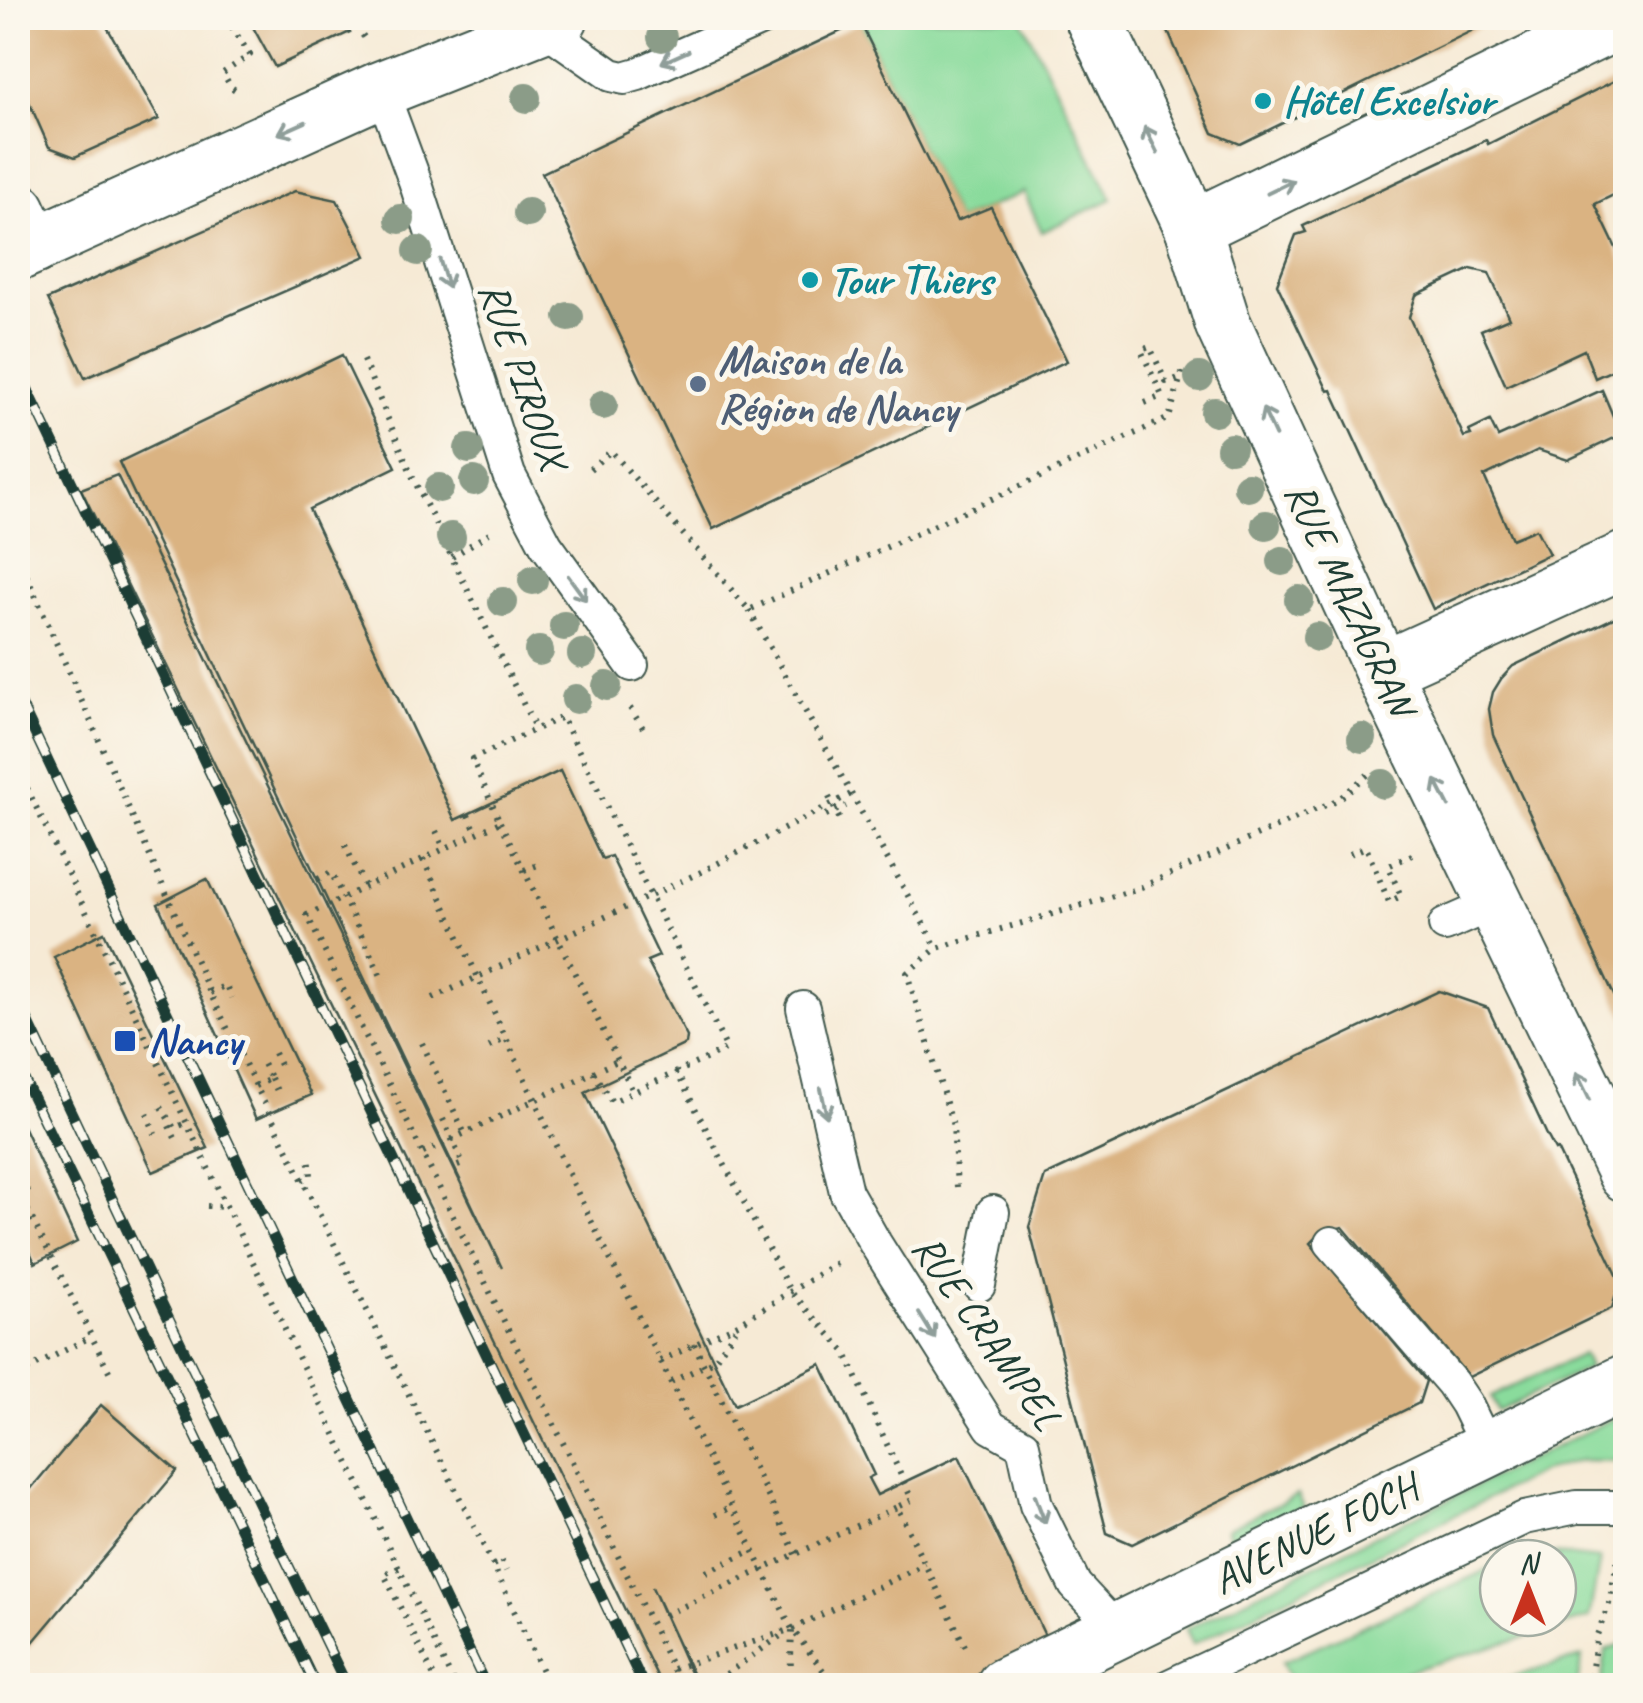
<svg xmlns="http://www.w3.org/2000/svg" width="1643" height="1703" font-family="Caveat,sans-serif">
<style>
.green{fill:#8adb9c;stroke:#548c68;stroke-width:2.5}
.building{fill:#dab382}
.lines{fill:none;stroke-linecap:round;stroke-linejoin:round}
.lane-casing{stroke:#3f574c;stroke-width:36}
.street-casing{stroke:#3f574c;stroke-width:59}
.secondary-casing{stroke:#3f574c;stroke-width:59}
.path{stroke:#3f574c;stroke-width:6;stroke-dasharray:2.5 8;stroke-linecap:butt}
.lane{stroke:#fff;stroke-width:32}
.street{stroke:#fff;stroke-width:55}
.secondary{stroke:#fff;stroke-width:55}
.rail-casing{stroke:#1f3d34;stroke-width:11}
.rail{stroke:#fbf7ec;stroke-width:8;stroke-dasharray:22;stroke-linecap:butt}
.tree{fill:#8b9c88}
.oneway{stroke:#8f9e9a}
.culture-dot{fill:#0f9aa8;stroke:#fbf7ec;stroke-width:4}
.service-dot{fill:#5c6f8a;stroke:#fbf7ec;stroke-width:4}
.transit-dot{fill:#1a4fb4;stroke:#fbf7ec;stroke-width:4}
.labels{text-anchor:middle;dominant-baseline:central;stroke-width:10;stroke-linejoin:round;paint-order:stroke}
.culture-label{font-size:42px;font-weight:bold;fill:#0d838f;stroke:#fbf7ec;text-anchor:start}
.service-label{font-size:42px;font-weight:bold;fill:#4e5e75;stroke:#fbf7ec;text-anchor:start}
.street-label{font-size:42px;fill:#1f3d34;stroke:#fbf7ec}
.transit-label{font-size:42px;font-weight:bold;fill:#164399;stroke:#fbf7ec;text-anchor:start}
</style>
<rect width="100%" height="100%" fill="#fbf7ec"/>
<filter id="ink" filterUnits="userSpaceOnUse"><feTurbulence type="fractalNoise" baseFrequency=".01" numOctaves="2"/><feDisplacementMap in="SourceGraphic" scale="20" xChannelSelector="R" yChannelSelector="G"/><feConvolveMatrix kernelMatrix="1 2 1 2 8 2 1 2 1" color-interpolation-filters="sRGB"/></filter>
<filter id="wash" filterUnits="userSpaceOnUse"><feTurbulence type="fractalNoise" baseFrequency=".0048" numOctaves="4" result="noise"/><feDisplacementMap in="SourceGraphic" scale="40" xChannelSelector="R" yChannelSelector="G"/><feGaussianBlur stdDeviation="2.25" result="paint"/><feColorMatrix in="noise" values="0 0 0 0 0 0 0 0 0 0 0 0 0 0 0 0 0 1.4 0 .05"/><feComposite in="paint" operator="in"/></filter>
<g filter="url(#wash)">
<rect width="100%" height="100%" fill="#f6ead5"/>
<g class="green">
<path d="M871 18H1021L1112 199 1042 232 1024 192 957 221 860 22Z"/>
<path d="M1583 1354 1589 1368 1497 1411 1490 1397Z"/>
<path d="M1614 1418 1623 1435 1620 1461 1581 1460 1544 1471 1193 1644 1186 1629Z"/>
<path d="M1298 1495 1304 1507 1233 1543 1226 1529Z"/>
<path d="M1555 1554 1600 1559 1589 1618 1361 1685H1293L1282 1662 1498 1565V1618H1558V1558H1529Z"/>
<path d="M1625 1644V1685H1601L1606 1650Z"/>
<path d="M1582 1657 1577 1685H1483Z"/>
</g>
<g id="blocks">
<g class="building">
<path d="M18 18H102L159 119 75 157 49 147 18 77Z"/>
<path d="M248 18H340L350 32 275 67Z"/>
<path d="M361 18H384L367 26Z"/>
<path d="M1162 18H1498L1240 144 1213 133Z"/>
<path d="M860 22 957 221 991 207 1067 361 713 529 542 173Z"/>
<path d="M1626 75V189L1595 204 1626 269V364L1595 378 1584 350 1506 386 1481 330 1509 318 1489 273 1471 269 1416 295 1409 317 1464 437 1471 435 1469 431 1490 421 1498 437 1602 390 1621 435 1568 460 1538 450 1484 476 1512 539 1536 529 1549 554 1433 609 1334 395 1332 390 1328 391 1277 284 1296 235 1306 232 1303 226 1486 140 1488 144Z"/>
<path d="M295 191 337 200 366 256 85 378 48 299Z"/>
<path d="M342 355 396 467 309 509 455 820 560 771 602 859 611 856 659 956 647 961 687 1037 686 1044 585 1092 735 1405 821 1364 874 1475 868 1478 877 1495 959 1456 1069 1686H698L652 1587 696 1686H662L81 489 117 475 502 1268 119 462Z"/>
<path d="M1626 612V1021L1493 735 1489 709 1493 692 1501 679 1513 666Z"/>
<path d="M207 879 311 1095 256 1119 158 904Z"/>
<path d="M104 932 208 1148 153 1172 54 957Z"/>
<path d="M1439 991 1488 1008 1547 1135 1555 1150 1557 1149 1620 1281 1612 1308 1469 1377 1343 1227 1322 1231 1310 1243 1426 1381 1419 1403 1132 1544 1107 1533 1029 1227 1045 1176Z"/>
<path d="M18 1115 77 1242 35 1263 18 1225Z"/>
<path d="M101 1405 177 1471 23 1654 18 1650V1504Z"/>
</g>
</g>
</g>
<g filter="url(#ink)">
<use href="#blocks" fill-opacity="0" stroke="#3f574c" stroke-width="2.5"/>
<g class="lines">
<g class="lane-casing">
<g id="lane">
<path d="M541 26 611 75 624 78 638 74 764 18"/>
<path d="M381 89 415 181 509 475 546 545 632 665"/>
<path d="M1445 925 1495 903"/>
<path d="M803 1008 846 1192 875 1243 991 1427 1023 1445 1036 1505 1075 1585 1118 1631"/>
<path d="M1331 1243 1452 1383 1466 1404 1488 1449"/>
<path d="M979 1285 993 1212"/>
<path d="M1169 1686 1524 1518 1577 1507H1626"/>
</g>
</g>
<g class="street-casing">
<g id="street">
<path d="M18 210 34 246"/>
<path d="M1382 670 1626 559"/>
</g>
</g>
<g class="secondary-casing">
<g id="secondary">
<path d="M1093 18 1193 228 1223 324 1382 670 1626 1174"/>
<path d="M1193 228 1625 18"/>
<path d="M18 253 381 89 560 18"/>
<path d="M1004 1686 1626 1382"/>
</g>
</g>
<g class="path">
<path d="M226 18 250 55 223 73 231 87 237 91"/>
<path d="M350 18 364 37"/>
<path d="M363 360 414 480 536 730"/>
<path d="M1145 403 1162 396 1141 350 1150 347 1166 382 1179 378"/>
<path d="M590 469 611 451 749 610 1169 418 1183 369"/>
<path d="M18 556 210 993 493 1565 549 1686"/>
<path d="M452 557 489 533"/>
<path d="M749 610 937 948"/>
<path d="M630 708 643 728"/>
<path d="M18 769 455 1686"/>
<path d="M829 797 842 824"/>
<path d="M468 815 477 833"/>
<path d="M826 815 846 806"/>
<path d="M500 822 633 1091"/>
<path d="M436 831 444 848"/>
<path d="M345 845 365 887"/>
<path d="M1350 854 1366 847 1389 902 1401 896 1388 866 1412 855"/>
<path d="M423 859 582 1202 792 1629 835 1686"/>
<path d="M524 870 538 865"/>
<path d="M318 879 331 872 382 978"/>
<path d="M210 993 226 985 231 998"/>
<path d="M433 998 701 872 851 794"/>
<path d="M422 1043 465 1134"/>
<path d="M129 1046 126 1038 142 1030"/>
<path d="M489 1047 507 1038"/>
<path d="M274 1053 283 1071"/>
<path d="M676 1071 790 1291 845 1351 912 1500 897 1507 965 1646"/>
<path d="M593 1072 612 1102 727 1049 562 717 472 759 500 822 307 915 681 1686"/>
<path d="M271 1078 278 1093"/>
<path d="M255 1086 271 1079 261 1060"/>
<path d="M161 1107 174 1128 186 1123"/>
<path d="M147 1113 155 1134"/>
<path d="M443 1119 463 1164 455 1167"/>
<path d="M169 1126 177 1142"/>
<path d="M423 1153 617 1061"/>
<path d="M23 1180 29 1194"/>
<path d="M302 1180 311 1175 309 1154"/>
<path d="M957 1187 953 1126 907 973 937 948 1137 889 1339 799 1372 771"/>
<path d="M18 1191 112 1377"/>
<path d="M207 1206 227 1207"/>
<path d="M694 1344 796 1554"/>
<path d="M660 1361 740 1323 838 1262"/>
<path d="M18 1375 92 1336"/>
<path d="M671 1382 714 1361 739 1324"/>
<path d="M715 1515 732 1507"/>
<path d="M493 1565 501 1560 506 1571"/>
<path d="M399 1568 384 1574 438 1685"/>
<path d="M706 1572 753 1550"/>
<path d="M665 1615 897 1507"/>
<path d="M673 1669 792 1629 925 1564"/>
<path d="M560 1682 562 1686"/>
<path d="M709 1686 782 1635"/>
<path d="M790 1686 792 1630"/>
<path d="M1589 1686 1597 1635 1609 1604 1617 1562"/>
</g>
<use href="#lane" class="lane"/>
<use href="#street" class="street"/>
<use href="#secondary" class="secondary"/>
<g class="rail-casing">
<g id="rail">
<path d="M18 369 644 1686"/>
<path d="M18 698 486 1686"/>
<path d="M18 1000 191 1365 347 1686"/>
<path d="M18 1067 316 1686"/>
</g>
</g>
<use href="#rail" class="rail"/>
</g>
<g class="tree">
<circle cx="662" cy="37" r="15"/>
<circle cx="526" cy="98" r="15"/>
<circle cx="528" cy="213" r="15"/>
<circle cx="400" cy="219" r="15"/>
<circle cx="418" cy="251" r="15"/>
<circle cx="569" cy="317" r="15"/>
<circle cx="1199" cy="377" r="15"/>
<circle cx="603" cy="405" r="15"/>
<circle cx="1215" cy="412" r="15"/>
<circle cx="1231" cy="448" r="15"/>
<circle cx="469" cy="449" r="15"/>
<circle cx="474" cy="481" r="15"/>
<circle cx="1248" cy="487" r="15"/>
<circle cx="439" cy="488" r="15"/>
<circle cx="1266" cy="525" r="15"/>
<circle cx="451" cy="537" r="15"/>
<circle cx="1282" cy="561" r="15"/>
<circle cx="533" cy="580" r="15"/>
<circle cx="1299" cy="600" r="15"/>
<circle cx="503" cy="602" r="15"/>
<circle cx="564" cy="626" r="15"/>
<circle cx="1317" cy="637" r="15"/>
<circle cx="539" cy="651" r="15"/>
<circle cx="582" cy="654" r="15"/>
<circle cx="607" cy="686" r="15"/>
<circle cx="576" cy="699" r="15"/>
<circle cx="1362" cy="738" r="15"/>
<circle cx="1383" cy="784" r="15"/>
</g>
<defs><path id="oneway-shaft" d="M-6 0H5M1.5-3L5.5 0L1.5 3" fill="none" stroke-width="1.6" stroke-linecap="round" stroke-linejoin="round" transform="scale(2.5)"/></defs>
<g class="oneway">
<use href="#oneway-shaft" transform="translate(675 57) rotate(156)"/>
<use href="#oneway-shaft" transform="translate(292 128) rotate(156)"/>
<use href="#oneway-shaft" transform="translate(1151 140) rotate(-116)"/>
<use href="#oneway-shaft" transform="translate(1281 187) rotate(-26)"/>
<use href="#oneway-shaft" transform="translate(444 274) rotate(73)"/>
<use href="#oneway-shaft" transform="translate(1269 422) rotate(-115)"/>
<use href="#oneway-shaft" transform="translate(577 588) rotate(54)"/>
<use href="#oneway-shaft" transform="translate(1442 793) rotate(-117)"/>
<use href="#oneway-shaft" transform="translate(1583 1086) rotate(-116)"/>
<use href="#oneway-shaft" transform="translate(824 1103) rotate(78)"/>
<use href="#oneway-shaft" transform="translate(927 1326) rotate(58)"/>
<use href="#oneway-shaft" transform="translate(1040 1509) rotate(69)"/>
</g>
</g>
<g class="culture-dot">
<circle cx="1263" cy="101" r="10"/>
<circle cx="810" cy="280" r="10"/>
</g>
<circle class="service-dot" cx="698" cy="384" r="10"/>
<rect class="transit-dot" x="113" y="1029" width="24" height="24" rx="5"/>
<g class="labels">
<g class="culture-label">
<text x="1283" y="101">Hôtel Excelsior</text>
<text x="830" y="280">Tour Thiers</text>
</g>
<g class="service-label">
<text x="718" y="360">Maison de la<tspan x="718" dy="48">Région de Nancy</tspan></text>
</g>
<g class="street-label">
<text transform="translate(523 375) rotate(71)">RUE PIROUX</text>
<text transform="translate(1350 599) rotate(65)">RUE MAZAGRAN</text>
<text transform="translate(987 1332) rotate(55)">RUE CRAMPEL</text>
<text transform="translate(1315 1534) rotate(-26)">AVENUE FOCH</text>
</g>
<g class="transit-label">
<text x="148" y="1041">Nancy</text>
</g>
</g>
<rect width="1643" height="1703" fill="none" stroke="#fbf7ec" stroke-width="60"/>
<g transform="translate(1528 1588)"><circle r="48" fill="#fbf7ec" stroke="#a3ada2" stroke-width="2.5"/>
<path d="M0-8L18 38L0 25L-18 38Z" fill="#c8321e"/>
<text y="-15" font-size="28" font-weight="bold" text-anchor="middle" fill="#1f3d34">N</text>
</g>
</svg>
